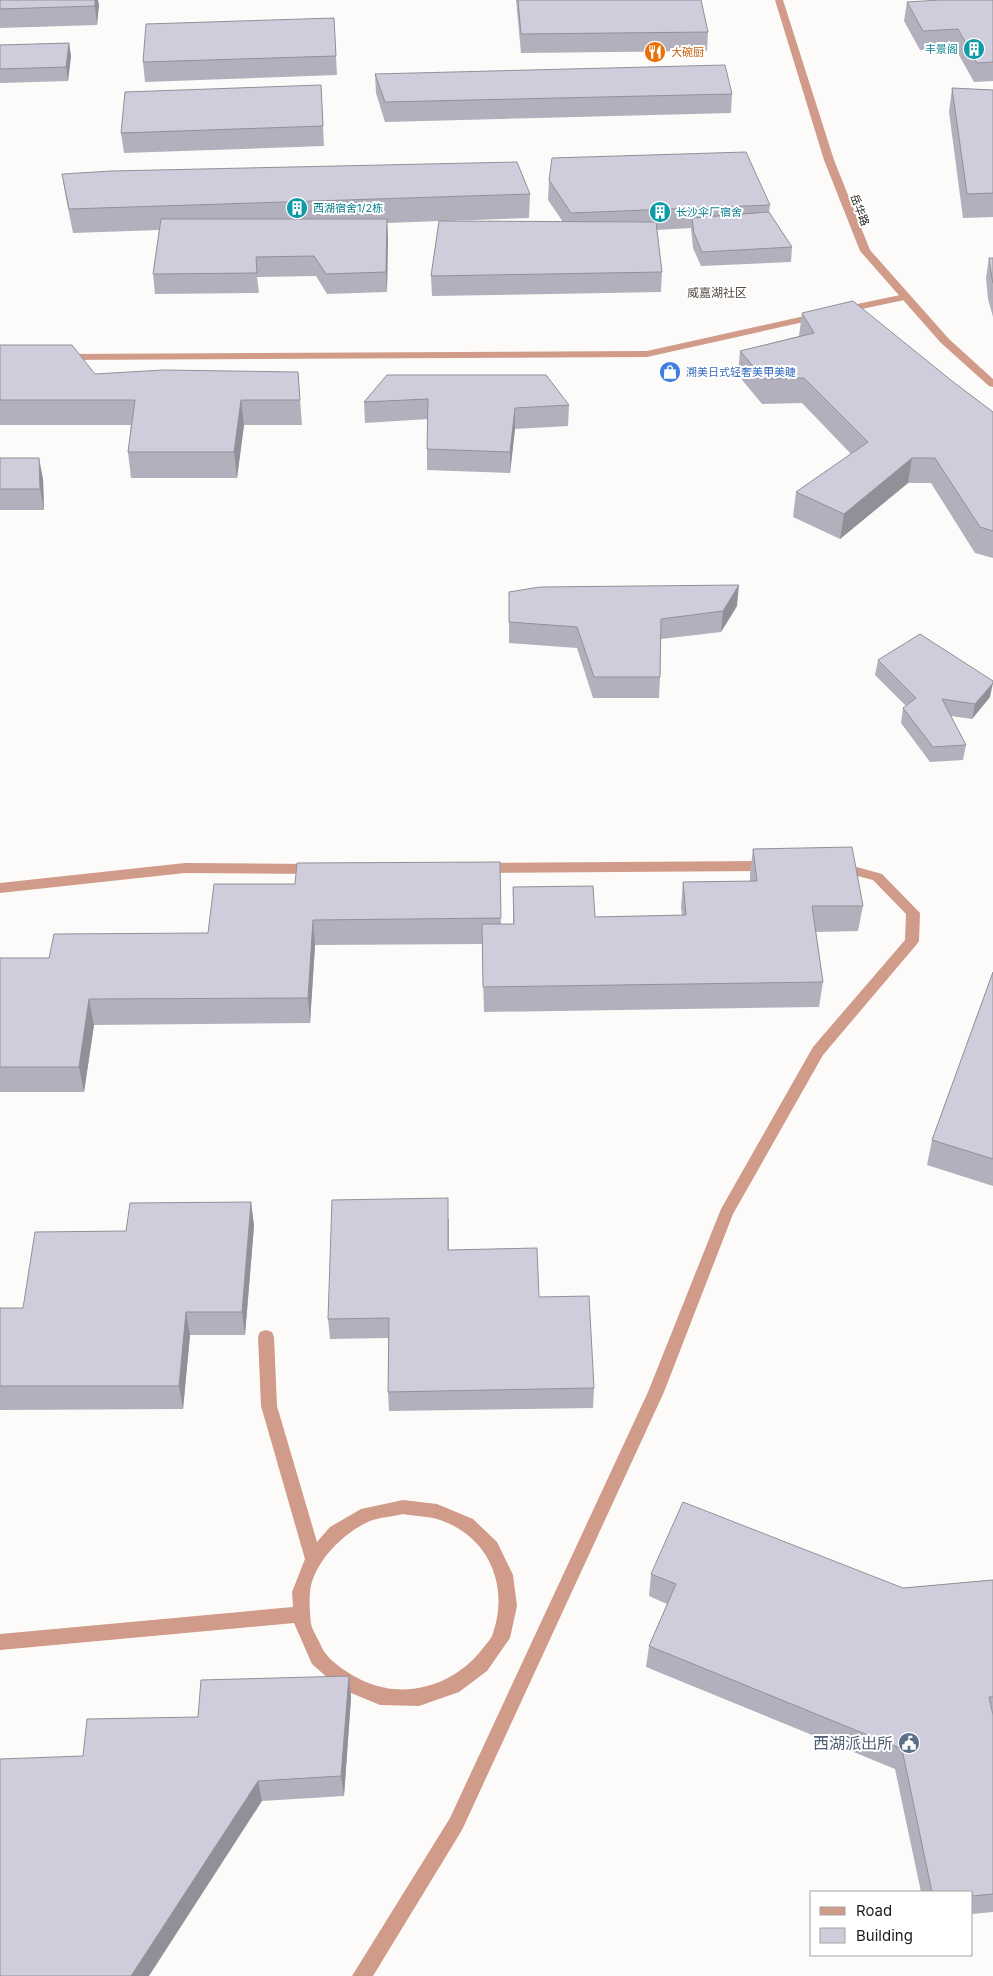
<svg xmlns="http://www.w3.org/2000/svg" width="993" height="1976" font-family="Inter,'Noto Sans SC',sans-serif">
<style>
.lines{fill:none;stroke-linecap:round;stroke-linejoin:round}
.minor{fill:#d09b88;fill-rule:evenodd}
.tertiary{fill:#d09b88;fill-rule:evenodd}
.wall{fill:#b2b0bc}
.shaded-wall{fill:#919099}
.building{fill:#cfcddb;stroke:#919099}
.labels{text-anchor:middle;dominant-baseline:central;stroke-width:4;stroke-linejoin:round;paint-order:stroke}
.far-culture-label{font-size:11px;fill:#0d838f;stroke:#fff;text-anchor:start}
.far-food-label{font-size:11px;fill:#c56008;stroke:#fff;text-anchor:start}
.far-street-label{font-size:11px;fill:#1e1a17;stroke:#fff}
.far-shop-label{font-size:11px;fill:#366cbe;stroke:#fff;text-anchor:start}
.far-neighbourhood-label{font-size:12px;fill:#534941;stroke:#fff}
.near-service-label{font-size:16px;fill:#4e5e75;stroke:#fff;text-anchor:end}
</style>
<rect width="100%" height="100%" fill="#fdfbf9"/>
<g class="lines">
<g class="minor">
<path d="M905 294 909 295V299L843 313 838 310 843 307Z"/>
<path d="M818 313 822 314V318L647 357 63 360 58 357 63 354 647 351Z"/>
<path d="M768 861 773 863 775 866 773 869 768 871 482 873 477 871 475 868 477 865 482 863Z"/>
<path d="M839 862 882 874 920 913 919 941 917 944 823 1055 733 1214 664 1392 462 1830 373 1976H352L450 1818 648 1392 721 1209 813 1047 905 940 906 914 873 880 834 870 832 867 834 864Z"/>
<path d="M185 863 315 864 320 866 322 869 320 872 315 874 185 873 0 893V883Z"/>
<path d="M266 1330 272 1332 274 1337 277 1406 317 1542 330 1527 361 1509 403 1500 437 1504 473 1519 497 1542 513 1575 517 1606 510 1638 487 1671 459 1692 419 1706 380 1705 339 1688 312 1664 294 1623 0 1650V1634L293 1607 292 1592 305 1559 261 1406 258 1337 260 1332ZM403 1514C414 1516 426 1516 437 1519 487 1534 510 1584 493 1633 492 1638 486 1644 483 1648 456 1684 408 1700 366 1682 352 1676 329 1662 322 1648 319 1640 313 1632 311 1624 310 1614 309 1603 310 1594 311 1564 344 1532 370 1521 380 1517 392 1517 403 1514Z"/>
</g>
<path class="tertiary" d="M775 0H783L834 160 870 250 949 339 993 379V387L989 386 941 343 860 251 824 160Z"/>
</g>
<g class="wall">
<path d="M0 0 99 4 97 25 0 28Z"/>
<path d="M516 0H701L708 32 707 51 521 53Z"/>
<path d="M993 0V81L974 82 955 48 920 50 904 21 907 2Z"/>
<path d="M334 18 337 75 145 82 143 62Z"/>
<path d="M69 43 71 56 68 81 0 83V45Z"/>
<path d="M375 74 732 94 731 113 385 122 376 93Z"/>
<path d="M321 85 324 146 124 153 121 133Z"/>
<path d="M952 88 993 90V217L963 218 949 112Z"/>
<path d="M62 174 530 194 529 218 446 221 563 222 548 200 549 180 770 205 769 212 792 247 791 262 701 266 693 248 691 228 657 230 662 272 661 292 432 296 431 276 439 221 387 223 388 239 387 292 327 294 316 276 257 277 259 293 155 294 153 274 159 230 73 233 66 198Z"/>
<path d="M989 258H993V317L988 299 986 278Z"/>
<path d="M802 313 952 381 993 412V558L975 553 931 483H908L840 539 793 517 796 492 851 454 802 403 762 404 738 375 740 351 799 336Z"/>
<path d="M0 345 95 374 298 372 302 425H244L237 478H131L128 452 131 425H0Z"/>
<path d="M387 375 569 405 568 426 515 429 510 473 427 470V449L428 419 365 423 364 402Z"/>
<path d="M0 458 43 479 44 510H0Z"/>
<path d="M509 592 737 606 721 632 661 639 660 677 659 698H593L577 648 509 643Z"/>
<path d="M878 660 990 697 972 719 951 716 966 745 963 760 930 762 901 723 903 708 906 706 875 675Z"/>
<path d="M753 849 863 906 858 931 816 932 823 982 819 1007 484 1012 482 944 315 945 310 1023 94 1025 84 1092H0V958H49L208 933 295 884 500 862 501 924H513V887L595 917 682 915 681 907 683 882 750 881V874Z"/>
<path d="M993 972V1186L927 1165 932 1140Z"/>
<path d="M251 1202 254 1226 245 1335H190L183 1409 0 1410V1308H23L126 1231Z"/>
<path d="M449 1218V1250L539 1297 594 1388 593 1408 389 1411 388 1392V1338L330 1339 328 1319Z"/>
<path d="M651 1574 903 1588 993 1580V1912L972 1914V1892H921L895 1769 646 1667 649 1646 667 1604 649 1596Z"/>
<path d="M349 1676 351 1698 344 1796 262 1801 83 1756 198 1717Z"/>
</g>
<g class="shaded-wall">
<path d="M95 0H98L99 4 97 25 95 6Z"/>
<path d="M69 43 71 56 68 81 66 67Z"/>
<path d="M387 219 388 239 387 292 386 272Z"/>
<path d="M241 400 244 425 237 478 234 452Z"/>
<path d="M515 408V429L510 473V452Z"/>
<path d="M39 458 43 479 44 510 40 489Z"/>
<path d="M912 458 908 483 840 539 844 514Z"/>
<path d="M739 585 737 606 721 632 723 611Z"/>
<path d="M993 683 990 697 972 719 975 704Z"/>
<path d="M313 920 315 945 310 1023 308 998Z"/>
<path d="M89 999 94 1025 84 1092 79 1067Z"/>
<path d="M251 1202 254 1226 245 1335 242 1312Z"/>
<path d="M186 1312 190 1335 183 1409 179 1386Z"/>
<path d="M349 1676 351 1698 344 1796 341 1776Z"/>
<path d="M258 1781 262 1801 149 1976H131Z"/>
</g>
<g class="building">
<path d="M0 0H95V6L0 9Z"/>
<path d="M518 0H701L708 32 521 34Z"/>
<path d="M940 0H993V62L977 63 958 29 923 31 907 2Z"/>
<path d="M334 18 336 56 143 62 146 24Z"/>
<path d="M69 43 66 67 0 69V45Z"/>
<path d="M725 65 732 94 385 102 375 74Z"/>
<path d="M321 85 323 126 121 133 125 92Z"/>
<path d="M952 88 993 90V193L967 194Z"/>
<path d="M746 152 770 205 571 213 549 180 552 158Z"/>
<path d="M517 162 530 194 69 209 62 174 112 171Z"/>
<path d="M769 212 792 247 702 252 694 233 692 218Z"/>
<path d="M161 219H387L386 272 326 274 314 256 256 257 257 273 153 274Z"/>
<path d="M439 221 656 222 662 272 431 276Z"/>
<path d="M989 258H993V283L992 279Z"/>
<path d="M853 301 952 381 993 412V531L980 527 935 458H912L844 514 796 492 868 442 804 378 764 379 740 351 814 333 802 313Z"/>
<path d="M0 345H72L95 374 163 370 298 372 300 400H241L234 452H128L135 400H0Z"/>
<path d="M387 375H546L569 405 515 408 510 452 427 449 428 399 364 402Z"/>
<path d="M0 458H39L40 489H0Z"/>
<path d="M739 585 723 611 661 619 660 677H594L577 627 509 622V592L540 587Z"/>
<path d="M920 634 993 681V683L975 704 942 699 966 745 933 747 903 708 916 698 878 660Z"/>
<path d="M852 847 863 906H812L823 982 483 987 482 924H514L513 887 593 886 595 917 686 915 683 882 757 881 753 849Z"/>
<path d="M500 862 501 918 313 920 308 998 89 999 79 1067H0V958H49L54 934 208 933 214 884H295L297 863Z"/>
<path d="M993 972V1159L932 1140Z"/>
<path d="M448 1198V1250L537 1248 539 1297 589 1296 594 1388 388 1392 389 1318 328 1319 332 1200Z"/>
<path d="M251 1202 242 1312H186L179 1386H0V1308H23L35 1232 126 1231 130 1203Z"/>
<path d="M683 1502 903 1588 993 1580V1697H989L993 1715V1894L972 1896V1892H932L902 1749 649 1646 676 1584 651 1574Z"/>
<path d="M349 1676 341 1776 258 1781 131 1976H0V1759L83 1756 87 1719 198 1717 201 1680Z"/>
</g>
<defs>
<g id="building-disc" transform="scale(1.125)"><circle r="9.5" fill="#0f9aa8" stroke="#fff"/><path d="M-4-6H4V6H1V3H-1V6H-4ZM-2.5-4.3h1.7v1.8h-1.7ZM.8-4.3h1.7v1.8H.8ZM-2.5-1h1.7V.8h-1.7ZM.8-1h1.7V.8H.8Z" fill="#fff"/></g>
<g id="restaurant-disc" transform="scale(1.125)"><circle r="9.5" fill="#e8710a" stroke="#fff"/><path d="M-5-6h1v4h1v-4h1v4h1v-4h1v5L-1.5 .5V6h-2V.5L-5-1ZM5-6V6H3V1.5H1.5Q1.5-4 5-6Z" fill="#fff"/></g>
<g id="shop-disc" transform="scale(1.125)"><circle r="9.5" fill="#3f7fe0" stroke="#fff"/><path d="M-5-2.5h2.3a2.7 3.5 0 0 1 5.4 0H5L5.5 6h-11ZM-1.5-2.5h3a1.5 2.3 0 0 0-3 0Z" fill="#fff"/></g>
<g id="civic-disc" transform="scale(1.125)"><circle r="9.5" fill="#5c6f8a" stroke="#fff"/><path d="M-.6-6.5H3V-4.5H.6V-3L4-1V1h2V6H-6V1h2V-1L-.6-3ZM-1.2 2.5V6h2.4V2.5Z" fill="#fff"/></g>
</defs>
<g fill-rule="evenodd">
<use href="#building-disc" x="974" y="49"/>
<use href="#restaurant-disc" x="655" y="52"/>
<use href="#building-disc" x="297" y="208"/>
<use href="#building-disc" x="660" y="212"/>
<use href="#shop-disc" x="670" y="372"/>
<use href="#civic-disc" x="909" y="1743"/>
</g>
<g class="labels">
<g class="far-culture-label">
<text x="958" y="49" text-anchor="end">丰景阁</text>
<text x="313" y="208">西湖宿舍1/2栋</text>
<text x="676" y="212">长沙伞厂宿舍</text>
</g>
<g class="far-food-label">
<text x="671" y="52">大碗厨</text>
</g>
<g class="far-street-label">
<text transform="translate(860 210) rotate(69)">岳华路</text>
</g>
<g class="far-shop-label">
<text x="686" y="372">溯美日式轻奢美甲美睫</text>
</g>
<g class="far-neighbourhood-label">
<text x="717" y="292">威嘉湖社区</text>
</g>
<g class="near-service-label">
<text x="893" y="1743">西湖派出所</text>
</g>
</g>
<rect x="810" y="1891" width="162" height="65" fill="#ffffff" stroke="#a5a3a2"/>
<rect x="820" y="1907" width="25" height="8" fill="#d09b88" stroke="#a5a3a2"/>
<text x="856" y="1916" font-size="15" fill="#1e1a17">Road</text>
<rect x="820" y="1928" width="25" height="15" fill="#cfcddb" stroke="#a5a3a2"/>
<text x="856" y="1941" font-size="15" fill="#1e1a17">Building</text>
</svg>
